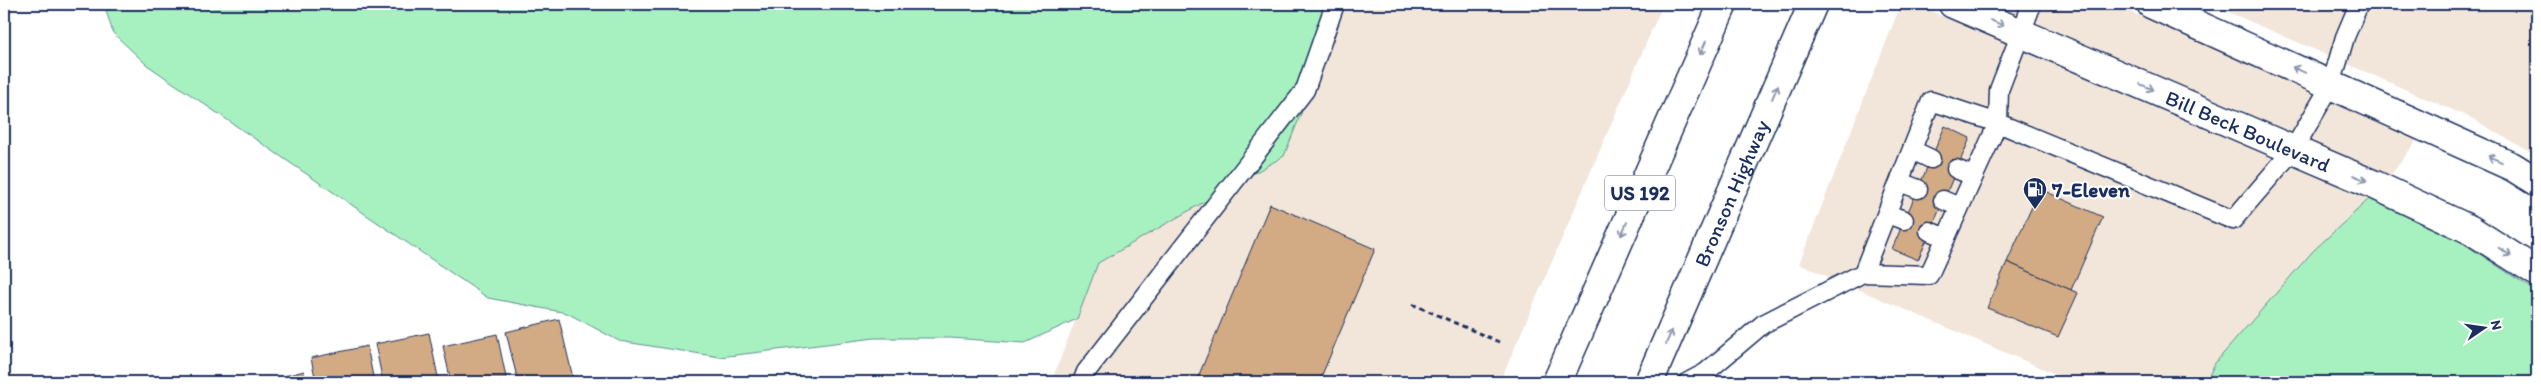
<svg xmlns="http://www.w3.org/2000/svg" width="2541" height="386" font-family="Itim,sans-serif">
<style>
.built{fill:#f2e6da}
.green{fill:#a7f1c0;stroke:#61908f}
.building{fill:#d2ab84;stroke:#1b2f5e}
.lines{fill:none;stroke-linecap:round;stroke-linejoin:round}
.lane-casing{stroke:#1b2f5e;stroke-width:21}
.secondary-casing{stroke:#1b2f5e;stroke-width:31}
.highway-casing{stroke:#1b2f5e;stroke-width:31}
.path{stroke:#1b2f5e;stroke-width:3;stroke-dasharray:5 4;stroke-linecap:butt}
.lane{stroke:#fff;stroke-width:18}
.secondary{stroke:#fff;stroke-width:28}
.highway{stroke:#fff;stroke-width:28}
.oneway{stroke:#8d97ae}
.labels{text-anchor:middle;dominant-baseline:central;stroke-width:4;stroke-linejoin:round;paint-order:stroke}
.shield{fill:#fff;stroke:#5f6d8e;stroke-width:1}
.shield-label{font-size:20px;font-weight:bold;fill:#1b2f5e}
.street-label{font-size:21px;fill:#1b2f5e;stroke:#fff}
.poi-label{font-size:21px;font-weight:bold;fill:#1b2f5e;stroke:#fff;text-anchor:start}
</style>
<rect width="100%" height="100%" fill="#fff"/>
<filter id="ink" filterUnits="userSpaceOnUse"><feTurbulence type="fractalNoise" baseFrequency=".02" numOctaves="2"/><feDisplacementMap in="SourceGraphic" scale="10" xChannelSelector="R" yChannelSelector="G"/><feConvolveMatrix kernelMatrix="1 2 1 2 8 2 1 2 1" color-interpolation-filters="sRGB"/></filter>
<g filter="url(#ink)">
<g class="built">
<path d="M1345 4H1663L1500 382H1051L1098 263 1284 156Z"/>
<path d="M1901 4H1914L2369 199 2313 251 2215 363 2206 382H2074L1799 264Z"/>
<path d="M1992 4H2113L2417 140 2391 175Z"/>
<path d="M2210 4H2537V156L2473 119Z"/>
</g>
<g class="green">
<path d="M104 4H1345L1284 156 1098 263 1077 319 1025 343 950 338H875L720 357 619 341 567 313 488 298 147 65 113 33Z"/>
<path d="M2369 199 2463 243 2537 292V382H2206L2215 363 2313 251Z"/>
</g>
<g class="building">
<path d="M1945 126 1970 138 1918 260 1892 249Z"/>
<path d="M2040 189 2103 217 2071 290 2007 262Z"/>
<path d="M1270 204 1375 249 1319 382H1196Z"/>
<path d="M2007 262 2078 293 2058 337 1987 308Z"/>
<path d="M559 319 574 382H518L506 332Z"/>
<path d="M429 333 439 382H383L375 344Z"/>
<path d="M497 334 507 382H451L443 346Z"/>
<path d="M367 346 374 382H316L311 358Z"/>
<path d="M304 371 306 382H287L285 376Z"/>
</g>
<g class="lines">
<g class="lane-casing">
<g id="lane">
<path d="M1912 150 1931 159"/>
<path d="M1956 169 1973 176"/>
<path d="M1900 182 1918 189"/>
<path d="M1943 200 1959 207"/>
<path d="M1887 214 1904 220"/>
<path d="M1929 231 1946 238"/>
<path d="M1863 273 1929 275 1998 123 2233 220 2293 150 2331 85 2345 37 2359 4"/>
<path d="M1082 382 1086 372 1305 90 1335 4"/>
<path d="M1688 382 1705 373 1763 324 1863 273 1931 101 1998 123 1999 90 2032 4"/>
</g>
</g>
<g class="secondary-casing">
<g id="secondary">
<path id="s1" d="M1953 4 2375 185 2471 230 2537 272"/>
<path d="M2151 4 2513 167 2537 182"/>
</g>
</g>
<g class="highway-casing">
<g id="highway">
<path d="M1557 382 1723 4"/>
<path id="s2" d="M1649 382 1813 4"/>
</g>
</g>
<path class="path" d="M1412 304 1499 342"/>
<use href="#lane" class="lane"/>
<use href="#secondary" class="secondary"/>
<use href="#highway" class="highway"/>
</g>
<defs><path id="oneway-shaft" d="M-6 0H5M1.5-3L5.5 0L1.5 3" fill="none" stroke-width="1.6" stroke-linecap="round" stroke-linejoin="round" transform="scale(1.25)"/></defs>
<g class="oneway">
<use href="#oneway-shaft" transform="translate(1997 23) rotate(23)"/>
<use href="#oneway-shaft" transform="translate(1703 48) rotate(114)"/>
<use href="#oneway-shaft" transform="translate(2299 70) rotate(-156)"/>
<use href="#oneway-shaft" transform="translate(2147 87) rotate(23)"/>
<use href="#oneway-shaft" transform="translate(1775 92) rotate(-67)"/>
<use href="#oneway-shaft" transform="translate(2495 159) rotate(-156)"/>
<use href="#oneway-shaft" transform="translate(2360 178) rotate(23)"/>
<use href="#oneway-shaft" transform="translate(1624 229) rotate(114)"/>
<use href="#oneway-shaft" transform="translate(2505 252) rotate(33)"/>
<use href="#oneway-shaft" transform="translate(1669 337) rotate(-67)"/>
</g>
</g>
<defs>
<g id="fuel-pin" transform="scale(1.25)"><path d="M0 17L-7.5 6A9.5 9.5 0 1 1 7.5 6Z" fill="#1b2f5e" stroke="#fff"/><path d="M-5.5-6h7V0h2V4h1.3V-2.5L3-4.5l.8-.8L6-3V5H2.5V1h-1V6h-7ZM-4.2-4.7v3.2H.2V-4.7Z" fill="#fff"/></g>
</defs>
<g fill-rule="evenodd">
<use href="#fuel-pin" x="2035" y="189"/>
</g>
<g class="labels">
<rect class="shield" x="1605" y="175.5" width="70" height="35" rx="4"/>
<g class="shield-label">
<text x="1640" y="193">US 192</text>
</g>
<g class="street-label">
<text stroke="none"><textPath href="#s1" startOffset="321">Bill Beck Boulevard</textPath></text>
<text stroke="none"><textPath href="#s2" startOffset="206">Bronson Highway</textPath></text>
</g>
<g class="poi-label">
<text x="2052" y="189">7-Eleven</text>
</g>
</g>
<rect width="2541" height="386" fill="none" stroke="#fff" stroke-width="20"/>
<rect x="10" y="10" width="2521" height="366" fill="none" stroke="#1b2f5e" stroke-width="2" filter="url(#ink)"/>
<g transform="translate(2484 328) rotate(77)" stroke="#ffffff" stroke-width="4" paint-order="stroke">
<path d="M0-4L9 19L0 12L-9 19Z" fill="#1b2f5e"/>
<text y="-8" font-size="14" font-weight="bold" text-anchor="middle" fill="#1b2f5e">N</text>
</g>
</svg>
